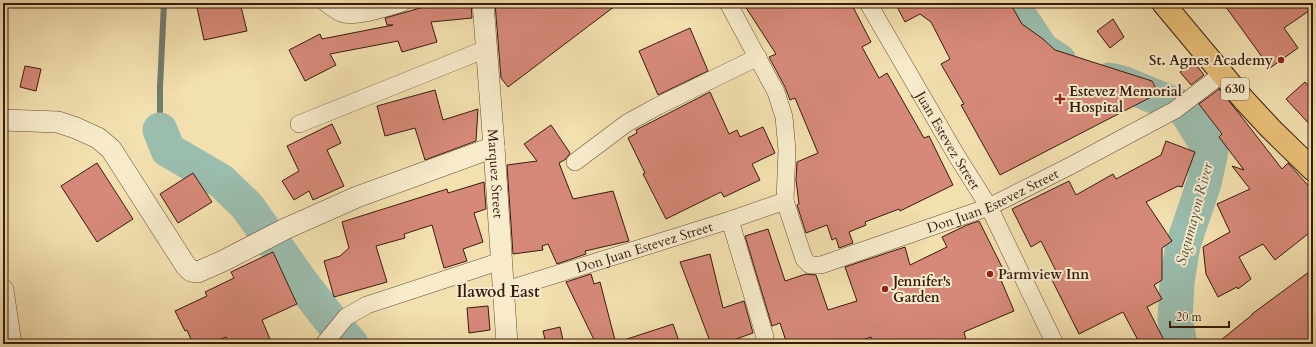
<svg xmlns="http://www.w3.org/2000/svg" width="1316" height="347" font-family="Cardo,serif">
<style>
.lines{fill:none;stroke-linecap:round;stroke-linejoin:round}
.stream{stroke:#737c6f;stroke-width:6}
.river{stroke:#9bbdae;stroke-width:35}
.building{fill:#d78979;stroke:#371b10}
.minor-casing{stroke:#664c38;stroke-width:18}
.tertiary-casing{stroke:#664c38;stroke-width:22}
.primary-casing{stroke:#371b10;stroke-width:24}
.minor{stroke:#f7ebcb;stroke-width:17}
.tertiary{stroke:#f7ebcb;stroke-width:21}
.primary{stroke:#eac078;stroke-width:22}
.poi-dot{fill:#8f2418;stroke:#f7ebcb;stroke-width:1.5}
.labels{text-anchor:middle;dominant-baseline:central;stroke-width:4;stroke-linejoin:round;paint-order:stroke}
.shield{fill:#f7ebcb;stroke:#715948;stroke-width:1}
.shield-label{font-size:13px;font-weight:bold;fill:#371b10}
.poi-label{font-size:14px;font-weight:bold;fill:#371b10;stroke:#f7ebcb;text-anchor:start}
.street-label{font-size:14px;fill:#371b10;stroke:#f7ebcb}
.water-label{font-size:15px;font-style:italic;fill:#554c3f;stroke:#f7ebcb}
.quarter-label{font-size:16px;font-weight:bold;fill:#371b10;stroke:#f7ebcb}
</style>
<rect width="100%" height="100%" fill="#f3e0af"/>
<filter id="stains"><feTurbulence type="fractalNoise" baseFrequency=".005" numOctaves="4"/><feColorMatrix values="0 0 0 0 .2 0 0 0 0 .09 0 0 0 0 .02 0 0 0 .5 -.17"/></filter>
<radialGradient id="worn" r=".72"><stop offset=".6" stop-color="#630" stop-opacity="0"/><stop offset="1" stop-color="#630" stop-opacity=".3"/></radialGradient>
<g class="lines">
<path class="stream" d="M160 130V87L164 3"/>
<g class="river">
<path d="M1015 3 1018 14 1042 50 1059 61"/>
<path d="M1109 80 1122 83 1185 109 1211 151 1204 183 1183 245 1177 282 1175 319 1180 344"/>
<path d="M160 130 168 150 221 181 247 206 301 282 332 322 351 344"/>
</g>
</g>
<g class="building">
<path d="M196 3H240L247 31 204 40Z"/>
<path d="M438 3H471L472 18 431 22 437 42 402 52 398 41 330 54 336 65 305 81 289 50 320 34 322 39 393 25H387L385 18Z"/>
<path d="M495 3H619L508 87 501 78Z"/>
<path d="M743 3H851L871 42 862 47 879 78 887 73 924 138 929 136 953 185 900 211 899 209 865 222 866 225 849 232 853 243 839 248 836 238 832 240 827 225 806 233 797 205 799 204 796 180 797 162 818 153 795 98 790 100 785 87 769 57 776 54Z"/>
<path d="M895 3H1010L1022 24 1043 39 1055 50 1152 81 1159 93 1000 175 961 105 964 104 941 64 950 59 931 22 920 14 905 22Z"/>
<path d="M1223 3H1313V8L1284 28 1298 48 1270 68Z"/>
<path d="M1113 19 1124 37 1110 48 1097 31Z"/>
<path d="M690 28 708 71 658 95 639 51Z"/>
<path d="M1194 62 1204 75 1191 85 1180 72Z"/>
<path d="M25 66 41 69 36 91 20 87Z"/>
<path d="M1305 82 1313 91V128L1286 99Z"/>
<path d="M1219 89 1237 111 1282 169 1288 163 1313 191V230L1275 260 1263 244 1239 257 1251 279 1238 289 1237 287 1218 297 1206 274 1203 247 1230 232 1217 204 1250 189 1232 166 1244 170 1219 137 1222 134 1199 104Z"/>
<path d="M435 90 443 120 478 109 476 141 425 160 415 128 385 136 377 106Z"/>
<path d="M710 92 729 134 737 130 740 137 763 127 775 153 752 164 760 180 724 197 721 192 666 219 643 174 645 173 628 138 637 133 636 130Z"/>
<path d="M332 124 341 143 327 150 344 186 313 200 309 191 294 200 282 181 299 171 287 146Z"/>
<path d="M551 125 570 153 566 159 559 163 573 199 613 191 629 241 585 251 586 254 557 264 548 244 542 246 543 250 513 254 507 165 537 161 524 144Z"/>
<path d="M1166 141 1195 152 1182 187 1178 186 1146 202 1172 241 1162 248V280L1154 285 1162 299 1147 307 1166 344H1140L1123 312 1079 334 1051 278 1058 275 1041 241 1031 247 1012 209 1069 181 1076 195 1113 174 1116 179 1161 155Z"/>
<path d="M97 163 133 219 97 242 61 186Z"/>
<path d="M193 173 212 202 178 223 160 194Z"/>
<path d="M484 182 486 209 474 213 483 242 463 249 467 261 444 268 432 225 404 234 405 238 376 246 387 282 334 297 324 261 340 256 349 248 342 222 447 189 448 193Z"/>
<path d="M979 221 1007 277 1001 280 1014 311 964 332 967 344H873L871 337 851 344H787L780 323 772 326 745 236 768 229 785 281 806 274 816 275 828 310 857 301 845 267 905 247 910 265 947 247 942 237 967 225Z"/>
<path d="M273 252 297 304 262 320 272 344H229L226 337 210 344H193L187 330 185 331 175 311 207 296 205 292 234 278 231 272Z"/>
<path d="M710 254 723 308 744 301 753 333 722 344H711L680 262Z"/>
<path d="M1313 269V338L1305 344H1216L1252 315V314Z"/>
<path d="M591 274 594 284 600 282 616 344H596L566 282Z"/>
<path d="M488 306 490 330 469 333 467 308Z"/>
<path d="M673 324 680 344H621V341Z"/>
<path d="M560 327 564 344H546L543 331Z"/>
</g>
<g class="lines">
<g class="minor-casing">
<g id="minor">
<path d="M326 3C331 7 336 11 341 13 354 19 389 7 402 3"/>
<path d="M728 3 776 92 784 117 787 150 785 201"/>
<path id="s1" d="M868 3 955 153 989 207 1055 344"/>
<path d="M299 124 486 49"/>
<path d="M575 162 627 123 658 106 758 57"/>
<path d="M730 220 765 337 764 344"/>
<path id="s2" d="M503 291 730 220 785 201 804 259 810 265H821L989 207 1072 165 1175 110 1222 74"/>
<path d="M324 344 346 317 367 305 501 261"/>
</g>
</g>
<g class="tertiary-casing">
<g id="tertiary">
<path id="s3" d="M483 3 494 147 507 344"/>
<path d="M3 120 58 122 76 128 98 138 111 149 186 266 191 271 198 272 223 261 285 229 357 197 494 147"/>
<path d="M3 290 11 344"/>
</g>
</g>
<g class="primary-casing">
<path id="primary" d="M1163 3 1244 100 1271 129 1313 170"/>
</g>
<use href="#minor" class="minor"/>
<use href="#tertiary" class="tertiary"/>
<use href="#primary" class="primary"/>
</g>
<g class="poi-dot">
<circle cx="1281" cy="60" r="4"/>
<path d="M1058 93h4v4h4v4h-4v4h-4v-4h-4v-4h4z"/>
<circle cx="990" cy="274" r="4"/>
<circle cx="885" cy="289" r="4"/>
</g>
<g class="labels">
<rect class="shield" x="1221" y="78" width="28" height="22" rx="3"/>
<g class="shield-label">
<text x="1235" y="89">630</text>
</g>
<g class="poi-label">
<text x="1273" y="60" text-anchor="end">St. Agnes Academy</text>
<text x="1069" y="91">Estevez Memorial<tspan x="1069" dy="16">Hospital</tspan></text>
<text x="998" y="274">Parmview Inn</text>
<text x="893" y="281">Jennifer's<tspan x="893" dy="16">Garden</tspan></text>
</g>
<g class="street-label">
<text stroke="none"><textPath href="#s1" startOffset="159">Juan Estevez Street</textPath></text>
<text stroke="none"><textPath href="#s3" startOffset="171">Marquez Street</textPath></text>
<text stroke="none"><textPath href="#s2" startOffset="560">Don Juan Estevez Street</textPath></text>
<text stroke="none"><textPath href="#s2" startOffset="148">Don Juan Estevez Street</textPath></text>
</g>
<g class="water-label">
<text transform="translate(1194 214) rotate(-75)">Sagumayon River</text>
</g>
<g class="quarter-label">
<text x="498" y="292">Ilawod East</text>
</g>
</g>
<rect width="1316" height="347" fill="none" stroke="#f3e0af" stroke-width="16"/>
<rect x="4" y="4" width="1308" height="339" fill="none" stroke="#371b10" stroke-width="2"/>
<rect x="8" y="8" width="1300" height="331" fill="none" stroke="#371b10"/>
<path d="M1170 321v6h59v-6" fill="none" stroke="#371b10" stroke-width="2"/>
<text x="1176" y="321" font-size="12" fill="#371b10" stroke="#f7ebcb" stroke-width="3" paint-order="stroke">20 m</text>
<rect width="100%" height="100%" filter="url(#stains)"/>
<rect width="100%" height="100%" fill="url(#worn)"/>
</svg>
